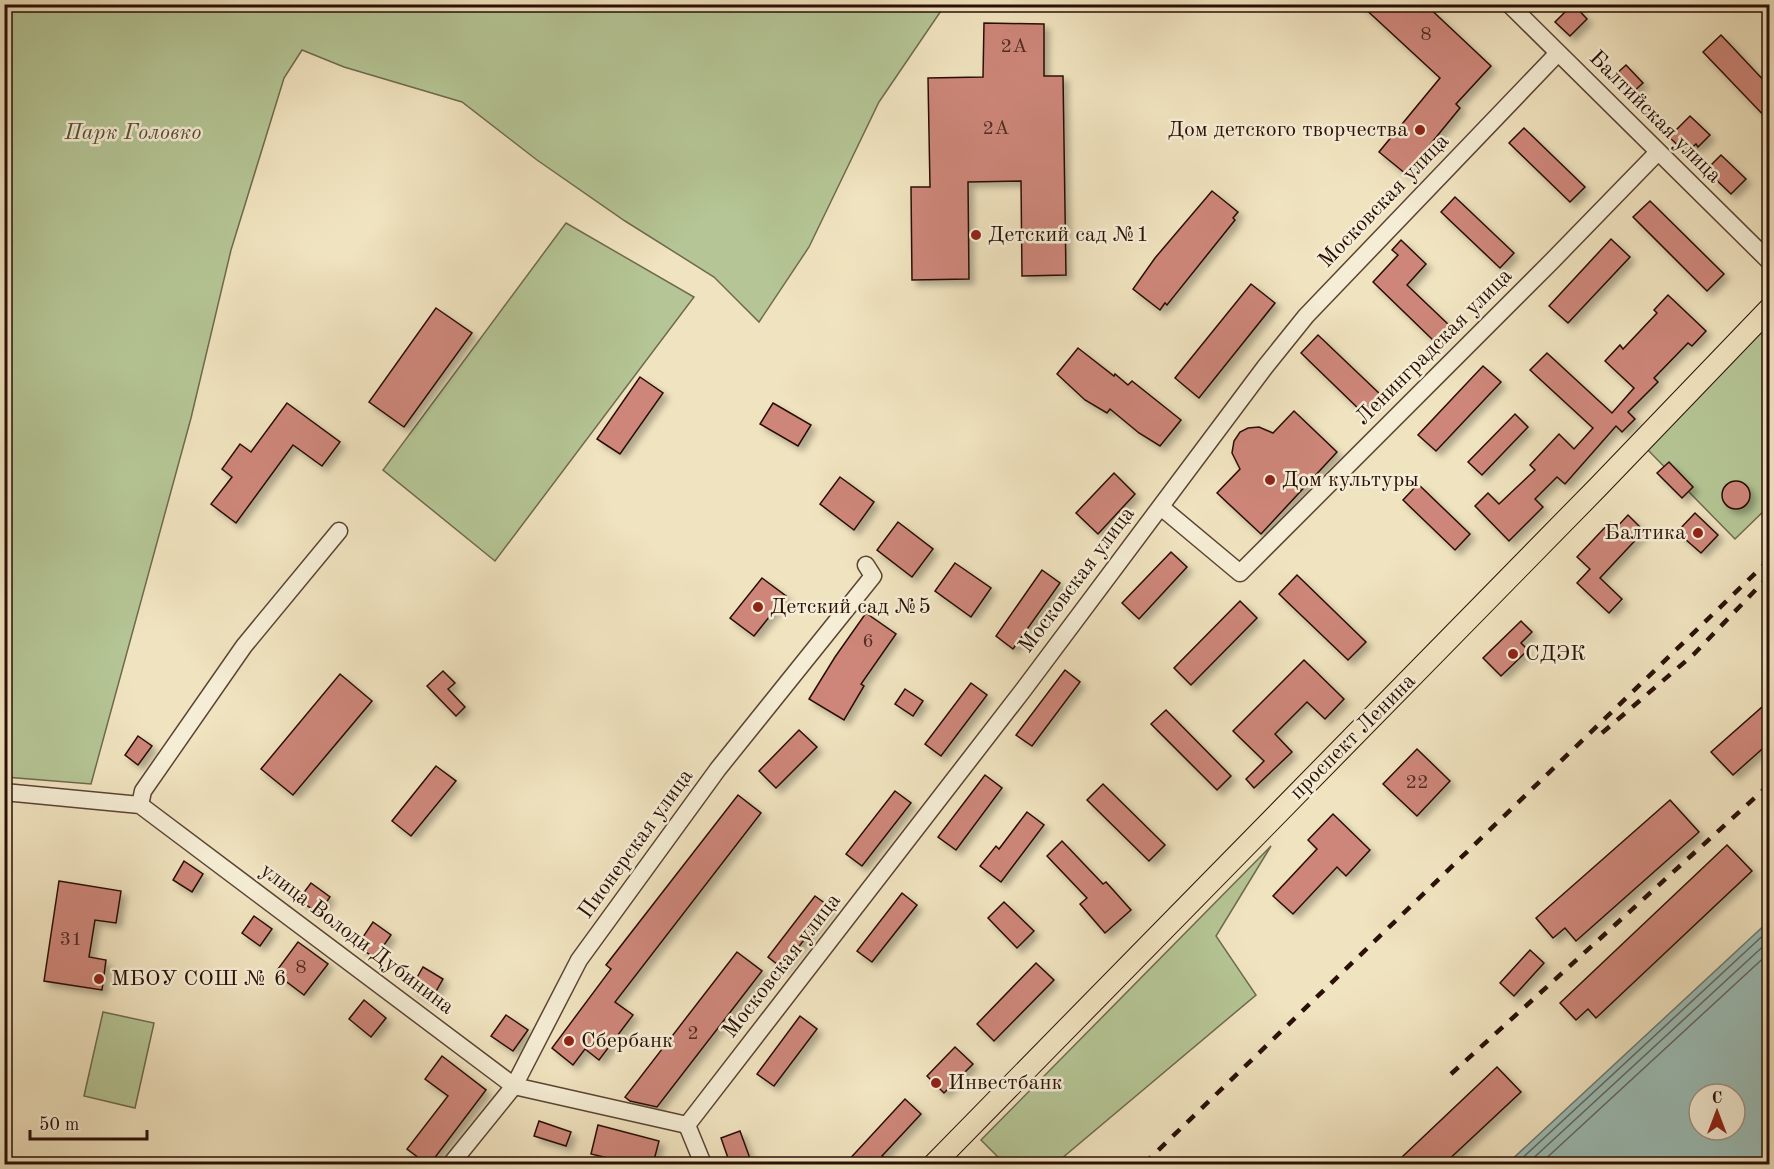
<svg xmlns="http://www.w3.org/2000/svg" width="1774" height="1169" font-family="'Old Standard TT',serif">
<style>
.green{fill:#b5c595;stroke:#6f6a4e;stroke-width:1.5}
.water{fill:#9bbdb7;stroke:#6d7770;stroke-width:1.5;fill-rule:evenodd}
.lines{fill:none;stroke-linecap:round;stroke-linejoin:round}
.shore{stroke:#62665e;stroke-width:1.5}
.building{fill:#cd8679;stroke:#290f06;stroke-width:1.5;filter:url(#shadow)}
.minor-casing{stroke:#5b4434;stroke-width:19}
.major-casing{stroke:#290f06;stroke-width:23}
.minor{stroke:#f5edd5;stroke-width:16}
.major{stroke:#f0e3bf;stroke-width:21}
.rail{stroke:#290f06;stroke-width:4.5;stroke-dasharray:10 10;stroke-linecap:butt}
.poi-dot{fill:#8f2418;stroke:#f5edd5;stroke-width:2}
.labels{text-anchor:middle;dominant-baseline:central;stroke-width:5;stroke-linejoin:round;paint-order:stroke}
.number-label{font-size:20px;fill:#522d23}
.street-label{font-size:22px;fill:#290f06;stroke:#f5edd5}
.poi-label{font-size:22px;fill:#290f06;stroke:#f5edd5;text-anchor:start}
.park-label{font-size:22px;font-style:italic;fill:#5a4f38;stroke:#f5edd5}
</style>
<defs>
<filter id="shadow"><feDropShadow dx="5" dy="5" stdDeviation="3" flood-color="#0004"/></filter>
</defs>
<rect width="100%" height="100%" fill="#f0e3bf"/>
<filter id="stains"><feTurbulence type="fractalNoise" baseFrequency=".00333" numOctaves="4"/><feColorMatrix values="0 0 0 0 .2 0 0 0 0 .09 0 0 0 0 .02 0 0 0 .5 -.17"/></filter>
<radialGradient id="worn" r=".72"><stop offset=".6" stop-color="#630" stop-opacity="0"/><stop offset="1" stop-color="#630" stop-opacity=".3"/></radialGradient>
<g class="green">
<path d="M4 5 5 4 945 5 879 102 809 247 759 322 714 277 625 221 537 160 462 102 344 67 302 50 284 78 231 250 191 418 91 784 5 777Z"/>
<path d="M566 223 694 297 495 561 383 470Z"/>
<path d="M1769 322V506L1735 539 1646 448Z"/>
<path d="M1271 846 1216 936 1256 995 1055 1164H1005L981 1140Z"/>
<path d="M103 1012 154 1023 135 1108 84 1096Z"/>
</g>
<path class="water" d="M1769 921V1164H1507ZM1699 1094H1735V1130H1699Z"/>
<g class="lines">
<g class="shore">
<path d="M1516 1164 1770 929"/>
<path d="M1527 1164 1770 940"/>
<path d="M1540 1164 1770 952"/>
</g>
</g>
<g class="building">
<path d="M1360 4H1425L1491 66 1456 104 1460 108 1406 174 1379 152 1440 78Z"/>
<path d="M1573 4 1587 19 1570 36 1555 22Z"/>
<path d="M984 23 1044 24V76H1063L1066 275 1022 276 1021 181 968 182 969 279 912 280 911 187H930L928 78 983 77Z"/>
<path d="M1721 35 1770 87V122L1703 52Z"/>
<path d="M1626 65 1643 83 1631 94 1614 76Z"/>
<path d="M1690 116 1710 135 1698 147 1696 144 1686 153 1669 137Z"/>
<path d="M1524 128 1585 187 1570 202 1509 143Z"/>
<path d="M1721 155 1746 179 1731 194 1706 170Z"/>
<path d="M1212 191 1238 212 1233 218 1235 220 1167 305 1165 303 1160 310 1133 289 1155 258Z"/>
<path d="M1455 197 1514 253 1500 268 1441 212Z"/>
<path d="M1650 201 1724 274 1707 291 1633 217Z"/>
<path d="M1611 239 1630 257 1568 323 1549 306Z"/>
<path d="M1401 240 1426 264 1407 285 1450 326 1435 342 1373 282 1398 255 1392 250Z"/>
<path d="M1251 284 1275 303 1199 398 1175 378Z"/>
<path d="M1668 295 1706 331 1692 346 1688 343 1654 378 1658 382 1628 412 1635 419 1622 432 1616 426 1565 484 1557 477 1535 499 1543 507 1509 541 1475 506 1488 493 1499 504 1535 470 1530 465 1559 434 1574 449 1593 428 1530 370 1547 353 1612 413 1634 388 1605 361 1620 345 1623 349 1657 313 1654 310Z"/>
<path d="M436 308 472 333 404 427 369 402Z"/>
<path d="M1318 335 1381 395 1364 414 1301 353Z"/>
<path d="M1078 348 1114 376 1115 374 1128 385 1132 381 1181 420 1160 446 1139 433 1110 409 1107 413 1085 400 1057 374Z"/>
<path d="M1483 366 1501 382 1436 451 1418 435Z"/>
<path d="M640 377 663 393 620 454 597 439Z"/>
<path d="M287 403 340 442 322 466 293 445 236 523 211 504 232 477 222 469 240 444 251 452Z"/>
<path d="M773 403 811 425 798 446 760 424Z"/>
<path d="M1294 411 1337 452 1261 534 1217 493 1240 469 1232 453 1234 441 1240 432 1248 428 1259 427 1273 433Z"/>
<path d="M1515 414 1528 427 1482 475 1468 462Z"/>
<path d="M1669 462 1693 487 1682 498 1657 473Z"/>
<path d="M1114 473 1135 494 1098 534 1076 513Z"/>
<path d="M840 477 874 502 854 530 820 504Z"/>
<circle cx="1736" cy="495" r="14"/>
<path d="M1418 484 1470 534 1455 550 1403 500Z"/>
<path d="M1695 513 1718 535 1701 553 1677 532Z"/>
<path d="M1628 515 1644 531 1600 578 1622 599 1609 613 1577 583 1590 569 1577 557 1610 522 1616 528Z"/>
<path d="M898 522 933 549 912 577 877 550Z"/>
<path d="M1171 552 1187 567 1139 619 1122 603Z"/>
<path d="M955 563 991 588 971 617 935 591Z"/>
<path d="M1042 570 1060 583 1013 649 996 636Z"/>
<path d="M1297 575 1366 642 1348 660 1279 594Z"/>
<path d="M762 578 786 596 754 636 730 618Z"/>
<path d="M1240 601 1257 618 1191 685 1174 668Z"/>
<path d="M866 613 896 634 861 684 864 686 844 720 809 699 835 657Z"/>
<path d="M1521 621 1532 632 1521 643 1528 650 1501 676 1483 658Z"/>
<path d="M1304 660 1344 699 1325 719 1307 702 1275 734 1292 752 1254 788 1246 779 1264 761 1233 731Z"/>
<path d="M1065 670 1080 682 1032 746 1016 735Z"/>
<path d="M443 671 455 683 448 689 465 707 456 716 427 686Z"/>
<path d="M340 674 372 701 293 795 261 769Z"/>
<path d="M971 683 987 695 941 756 925 744Z"/>
<path d="M905 689 923 701 913 716 895 704Z"/>
<path d="M1770 700V742L1733 775 1711 752Z"/>
<path d="M1166 710 1231 776 1217 790 1151 724Z"/>
<path d="M799 730 817 747 776 788 759 771Z"/>
<path d="M138 736 152 746 138 765 125 755Z"/>
<path d="M1417 749 1450 781 1417 816 1383 784Z"/>
<path d="M436 766 456 781 411 836 392 821Z"/>
<path d="M985 775 1002 788 956 850 938 837Z"/>
<path d="M1103 784 1165 845 1149 861 1087 800Z"/>
<path d="M895 791 911 803 862 866 846 854Z"/>
<path d="M738 795 761 813 615 1002 633 1015 599 1060 585 1049 573 1065 552 1048 611 969 606 965Z"/>
<path d="M1670 800 1699 832 1576 941 1565 928 1553 938 1536 918Z"/>
<path d="M1027 812 1044 825 1001 882 980 866 996 846 999 849Z"/>
<path d="M1333 814 1370 850 1346 876 1337 867 1293 914 1273 896 1317 849 1308 840Z"/>
<path d="M1062 841 1103 884 1106 882 1131 910 1105 933 1080 904 1087 898 1047 856Z"/>
<path d="M1727 845 1752 871 1596 1018 1588 1009 1576 1020 1560 1003Z"/>
<path d="M184 861 203 874 192 892 173 880Z"/>
<path d="M59 881 121 891 116 923 95 920 89 957 106 960 102 990 44 981Z"/>
<path d="M311 883 330 897 318 914 299 899Z"/>
<path d="M902 893 917 905 872 962 857 951Z"/>
<path d="M815 896 830 907 782 968 768 957Z"/>
<path d="M1004 902 1034 931 1017 948 988 918Z"/>
<path d="M254 916 272 929 260 946 242 933Z"/>
<path d="M373 922 391 935 375 958 357 946Z"/>
<path d="M298 942 328 964 304 995 275 973Z"/>
<path d="M1530 950 1544 963 1514 996 1500 983Z"/>
<path d="M737 952 762 971 657 1107 630 1101 625 1097Z"/>
<path d="M1036 963 1054 980 994 1041 977 1024Z"/>
<path d="M423 967 443 979 431 1000 411 988Z"/>
<path d="M364 1000 386 1018 371 1037 349 1019Z"/>
<path d="M506 1015 528 1030 513 1051 491 1036Z"/>
<path d="M800 1016 817 1029 774 1086 757 1074Z"/>
<path d="M955 1047 973 1064 944 1093 927 1076Z"/>
<path d="M442 1056 486 1090 430 1164H427L407 1149 448 1096 425 1079Z"/>
<path d="M1497 1067 1521 1092 1444 1164H1408L1401 1158Z"/>
<path d="M905 1099 921 1114 882 1156 892 1164H845Z"/>
<path d="M539 1121 571 1132 566 1146 534 1136Z"/>
<path d="M598 1125 659 1141 653 1164H633L591 1154Z"/>
<path d="M740 1131 752 1164H730L727 1155 721 1138Z"/>
</g>
<g class="lines">
<g class="minor-casing">
<g id="minor">
<path d="M1509 4 1770 262"/>
<path d="M1161 507 1240 573 1552 261 1658 152"/>
<path d="M4 792 140 805 514 1086 687 1125"/>
<path d="M140 805 143 791 244 646 339 531"/>
<path d="M451 1164 514 1086 579 960 718 769 873 576 866 565"/>
<path d="M703 1164 687 1125 1024 689 1265 367 1306 316 1558 53"/>
</g>
</g>
<g class="major-casing">
<path id="major" d="M934 1164 1598 487 1770 308"/>
</g>
<use href="#minor" class="minor"/>
<use href="#major" class="major"/>
<g class="rail">
<path d="M1602 733 1694 654 1770 575"/>
<path d="M1451 1074 1770 784"/>
<path d="M1144 1164 1770 559"/>
</g>
</g>
<g class="poi-dot">
<circle cx="1420" cy="130" r="6"/>
<circle cx="976" cy="235" r="6"/>
<circle cx="1270" cy="480" r="6"/>
<circle cx="1698" cy="533" r="6"/>
<circle cx="758" cy="607" r="6"/>
<circle cx="1513" cy="654" r="6"/>
<circle cx="99" cy="979" r="6"/>
<circle cx="569" cy="1041" r="6"/>
<circle cx="936" cy="1083" r="6"/>
</g>
<g class="labels">
<g class="number-label">
<text x="1426" y="35">8</text>
<text x="1014" y="47">2А</text>
<text x="996" y="129">2А</text>
<text x="868" y="642">6</text>
<text x="1417" y="783">22</text>
<text x="71" y="940">31</text>
<text x="301" y="968">8</text>
<text x="693" y="1034">2</text>
</g>
<g class="street-label">
<text transform="translate(1655 117) rotate(45)">Балтийская улица</text>
<text transform="translate(1384 201) rotate(-46)">Московская улица</text>
<text transform="translate(1434 347) rotate(-45)">Ленинградская улица</text>
<text transform="translate(1077 580) rotate(-53)">Московская улица</text>
<text transform="translate(1353 737) rotate(-45)">проспект Ленина</text>
<text transform="translate(636 844) rotate(-54)">Пионерская улица</text>
<text transform="translate(357 939) rotate(37)">улица Володи Дубинина</text>
<text transform="translate(782 966) rotate(-52)">Московская улица</text>
</g>
<g class="poi-label">
<text x="1408" y="130" text-anchor="end">Дом детского творчества</text>
<text x="988" y="235">Детский сад №1</text>
<text x="1282" y="480">Дом культуры</text>
<text x="1686" y="533" text-anchor="end">Балтика</text>
<text x="770" y="607">Детский сад №5</text>
<text x="1525" y="654">СДЭК</text>
<text x="111" y="979">МБОУ СОШ № 6</text>
<text x="581" y="1041">Сбербанк</text>
<text x="948" y="1083">Инвестбанк</text>
</g>
<g class="park-label">
<text x="133" y="133">Парк Головко</text>
</g>
</g>
<rect width="1774" height="1169" fill="none" stroke="#f0e3bf" stroke-width="24"/>
<rect x="6" y="6" width="1762" height="1157" fill="none" stroke="#290f06" stroke-width="3"/>
<rect x="12" y="12" width="1750" height="1145" fill="none" stroke="#290f06" stroke-width="1.5"/>
<g transform="translate(1717 1112)"><circle r="28" fill="#f5edd5" stroke="#a39482" stroke-width="1.5"/>
<path d="M0-4.5L10 22L0 15L-10 22Z" fill="#8f2418"/>
<text y="-9" font-size="16" font-weight="bold" text-anchor="middle" fill="#290f06">С</text>
</g>
<path d="M30 1130v9h117v-9" fill="none" stroke="#290f06" stroke-width="3"/>
<text x="39" y="1130" font-size="18" fill="#290f06" stroke="#f5edd5" stroke-width="4.5" paint-order="stroke">50 m</text>
<rect width="100%" height="100%" filter="url(#stains)"/>
<rect width="100%" height="100%" fill="url(#worn)"/>
</svg>
